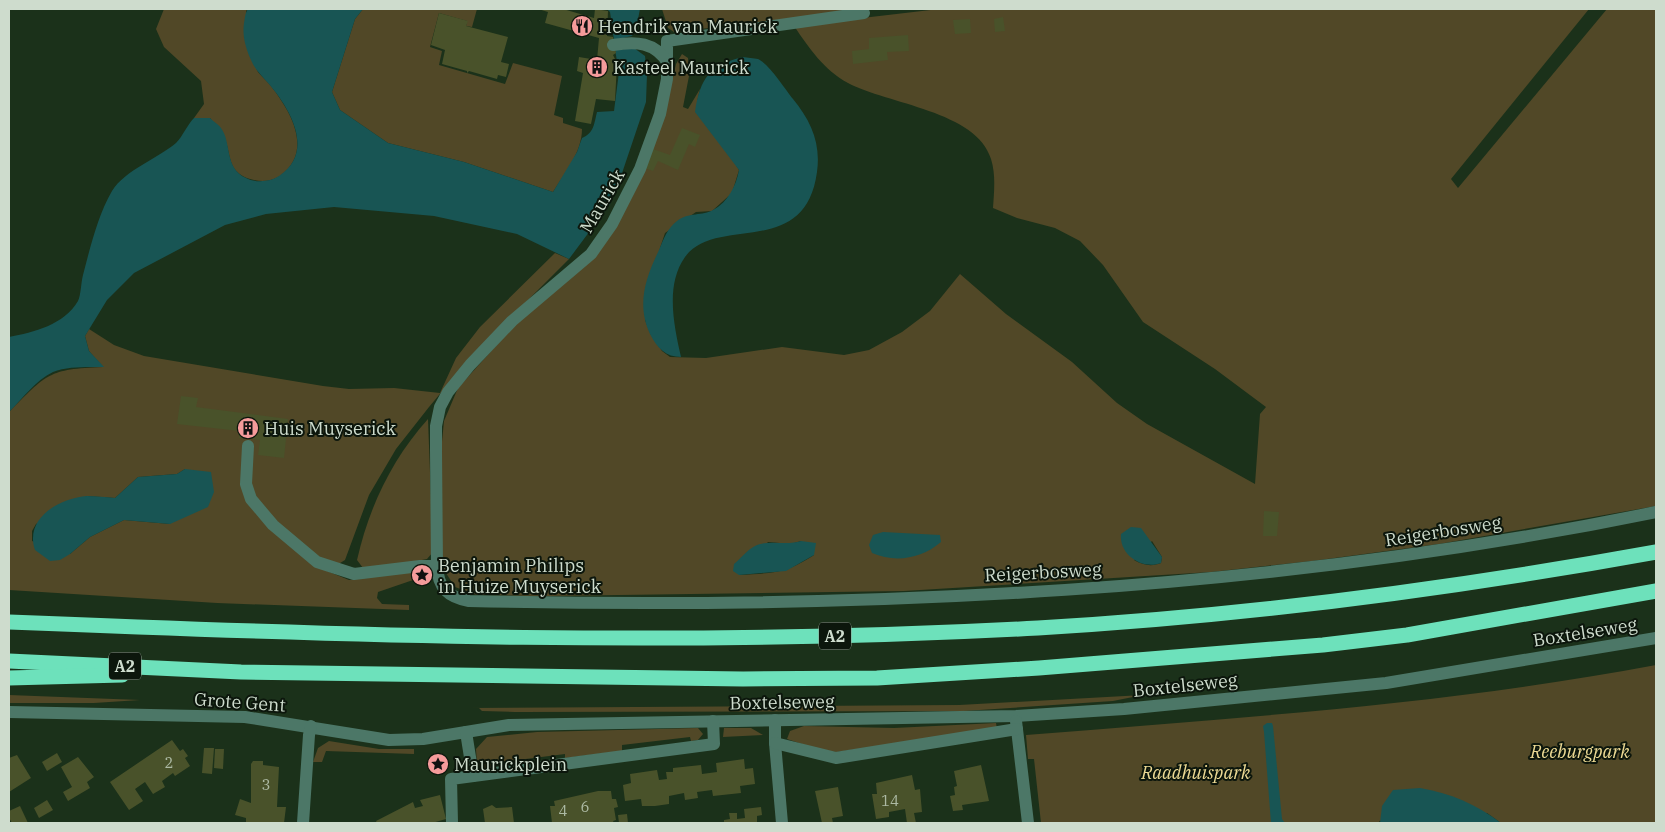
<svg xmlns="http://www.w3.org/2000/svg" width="1665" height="832" font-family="'IBM Plex Serif',serif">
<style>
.green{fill:#514827;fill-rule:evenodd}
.water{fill:#185554}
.building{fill:#49522a}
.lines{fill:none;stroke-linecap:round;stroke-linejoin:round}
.minor{stroke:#4c7767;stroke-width:12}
.highway{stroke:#6de1bb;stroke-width:15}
.labels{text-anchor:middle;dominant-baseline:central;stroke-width:4;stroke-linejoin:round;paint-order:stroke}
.number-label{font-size:15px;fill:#adbaa4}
.shield{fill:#0c160c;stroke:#94a193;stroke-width:1}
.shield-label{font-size:16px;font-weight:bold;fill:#cedccd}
.poi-label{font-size:18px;fill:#cedccd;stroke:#0c160c;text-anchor:start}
.street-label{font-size:18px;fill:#cedccd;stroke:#0c160c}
.park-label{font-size:18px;font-style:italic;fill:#edda94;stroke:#0c160c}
</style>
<rect width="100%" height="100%" fill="#1b311a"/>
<g class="green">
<path d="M164 9H248L246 11C248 24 252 62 258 72 262 77 267 81 271 86 291 112 314 151 280 176 272 181 263 182 254 180 226 174 232 155 224 136 221 130 214 124 210 118H194L204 104 201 81 164 47 156 29Z"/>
<path d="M363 9H477L472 27 466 26 467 21 439 13 430 47 442 51 439 65 505 84 513 63 562 76 554 115 563 118V123L582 129C582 152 565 173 553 192L464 162 388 143 340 110 332 92 355 19Z"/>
<path d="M662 9H876L674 32 668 28Z"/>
<path d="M939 9H1589L1451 179 1458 188 1607 9H1656V506L1439 544 1312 561 1211 572 904 591 547 596 477 595 455 587 444 570 442 559 441 452 444 421 458 388 520 319 591 260 666 108 676 64 682 54 688 58 689 76 683 107 688 109 700 89 697 102 739 170 732 193 712 211 696 212 665 233 660 248 645 320 651 335 662 351 670 357 706 358 782 347 844 355 869 350 902 332 930 311 960 274 1006 314 1072 362 1117 403 1147 424 1255 484 1260 414 1266 407 1215 369 1143 322 1103 265 1080 241 1055 228 1017 218 993 208C994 192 996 175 991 159 977 111 887 104 848 83 824 70 809 48 794 26ZM801 541 814 555C785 574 773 573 739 575L768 542 791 544ZM1152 541 1162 557 1161 563C1151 567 1143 565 1134 560Z"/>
<path d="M555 253 569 259 470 358 429 407 396 449 369 495 345 560 327 571 349 580 414 570 416 579 378 592 377 598 382 604 409 605V610L217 603 9 590V412C47 374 48 369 103 367L89 351 85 336 89 329 114 345 144 356 323 386 349 389 394 388 440 393 456 358 480 327ZM185 469 170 524 124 520 90 537 70 554 32 541V531L36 524 87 496 115 498 138 477 177 474Z"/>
<path d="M428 419 433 552 427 559 375 569 363 568 357 560C369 507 392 459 428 419Z"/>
<path d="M1656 665V823H1501L1487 813 1379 821 1380 823H1041L1034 759H1028L1026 735C1237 718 1449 704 1656 665Z"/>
<path d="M9 695 140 700 94 703H9Z"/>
<path d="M1143 695 1113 701 964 711 515 712 482 711 479 708H468L959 705Z"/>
<path d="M996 723 997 729 837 752 823 751 787 739 790 731 804 726 894 728Z"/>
<path d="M698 728 703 734 698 740 691 741 690 737 622 745V751L565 758V754L495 763 496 767 485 769 477 764 476 749 487 737 537 732Z"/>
<path d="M724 728H751L763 735 723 737Z"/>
<path d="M329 741 379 749H414V754L326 751 322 762H313L318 748Z"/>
</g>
<g class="water">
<path d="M248 9H363L355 19 332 92 340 110 388 143 464 162 553 192 577 152 582 138C594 133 594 124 597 112L614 111 619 72 615 50 634 48 645 56 647 74 646 102 617 188 610 204 569 259 517 234 434 216 334 207 266 214 225 225 134 273 107 300 85 336 89 351 104 367C88 367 68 366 53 372 36 380 22 399 9 412V337C34 332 64 325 78 301 81 295 81 282 83 275 90 248 98 215 112 191 125 170 157 159 176 143 183 136 187 125 194 118H210C213 121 219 125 221 128 232 143 224 168 246 178 255 183 270 182 279 176 315 152 291 110 269 84 263 77 255 70 251 60 246 49 242 36 244 23 245 18 245 13 248 9Z"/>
<path d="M607 9H640L636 29 632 36 614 40 610 12Z"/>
<path d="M743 57C747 58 754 58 758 59 769 64 785 89 793 99 811 121 821 143 817 172 805 260 717 214 685 257 665 285 674 326 681 357 666 357 657 348 650 334 636 304 646 277 659 250 664 238 667 229 677 221 688 212 703 216 713 210 728 202 736 186 739 170L695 112C700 78 710 65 743 57Z"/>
<path d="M185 469 211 472 214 492 208 507 170 524 124 520 90 537 70 554 60 560 50 561 35 550C24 518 60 498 87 496 96 496 106 497 115 498L138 477 177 474Z"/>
<path d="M1131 527 1141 528 1162 557 1161 563C1142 570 1119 555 1121 534Z"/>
<path d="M883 532 940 535 941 542C921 559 895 563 872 553L869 545 873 535Z"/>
<path d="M801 541 816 543 814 555 786 571 739 575 733 571 734 564C740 559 747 550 755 546 769 539 786 546 801 541Z"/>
<path d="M1267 723H1272L1273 726 1282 819 1285 823H1271L1264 732 1263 726Z"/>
<path d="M1420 788C1450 793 1476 804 1501 823H1380L1382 806 1393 790Z"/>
</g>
<g class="building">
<path d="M538 9H563L594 18 595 9 608 11 607 36 613 37 616 53 613 55 617 63 615 101 596 99 591 124 575 121 583 73 577 71 579 57 597 60 599 38 545 23 548 12Z"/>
<path d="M439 13 468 21 466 26 508 37 501 62 509 64 506 77 498 75 497 79 469 71 467 73V71L442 64 445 50 431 45Z"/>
<path d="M1003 17 1005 31 995 32 994 19Z"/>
<path d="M970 19 971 33 955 34 953 20Z"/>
<path d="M908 35 909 51 887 52 888 60 853 64 852 51 869 49V38Z"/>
<path d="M682 128 700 135 695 147 689 144 678 170 658 161 653 171 645 168 653 149 670 155Z"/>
<path d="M181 396 198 398 196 407 288 419 284 458 258 455 260 440 239 438 240 431 177 424Z"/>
<path d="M1264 511 1279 512 1277 536H1263Z"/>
<path d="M172 740 180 751 183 749 188 756 185 758 190 766 175 776 173 773 162 781 165 787 153 794 145 782 135 789 143 801 129 810 110 782Z"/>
<path d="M204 748H214L212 774 202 773Z"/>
<path d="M215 749H224L223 769 214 768Z"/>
<path d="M57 753 62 762 47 771 42 762Z"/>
<path d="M17 755 31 778 9 792V758Z"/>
<path d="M78 757 94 777 87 782 90 788 68 801 63 792 72 787 61 767Z"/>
<path d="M744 759 745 769 753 768 755 784 740 786 741 793 713 796 712 790 697 792 698 798 685 800 684 793 669 796V804L655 806H642L641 799 625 801 623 785 631 783 630 774 657 770 659 780 667 779 666 772H673V768L701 765 702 774 717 772 716 763Z"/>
<path d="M253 761H263V765L279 767 277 807H286L284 823H246V818L235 815 240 799 251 803V764Z"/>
<path d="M981 765 989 801 962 805 963 810 953 811 950 796 955 795 954 787 957 786 954 771Z"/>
<path d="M912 775 915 790 920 789 921 801 922 812 914 813 916 823H907L905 809 889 812V817L876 819 872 794H877L876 783Z"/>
<path d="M838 787 843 816 832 818 833 823H822L815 791Z"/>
<path d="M598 791H611L612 799H616L618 807 614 808 616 820 613 821 614 823H552L550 806H555L554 801Z"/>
<path d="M440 795 446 819 432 823H377L376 821 413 802 415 808 423 806 420 800Z"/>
<path d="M47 800 53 810 39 818 34 808Z"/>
<path d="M492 805 496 808 512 807 514 823H485L483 809Z"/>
<path d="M20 806 28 823H12L9 818V811Z"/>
<path d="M761 807 762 815 757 816V823H724V820L730 819 729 813H737V819L745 818 744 809Z"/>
<path d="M627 814 628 823H619L618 815Z"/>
</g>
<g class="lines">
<g class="minor">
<path d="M864 13 667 41V79L660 114 640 169 612 224 591 254 512 321 470 365 448 392 440 407 436 426V451L437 566C438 588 448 597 469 601 865 610 1267 592 1656 512"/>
<path d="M613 45C636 41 655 42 668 63"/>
<path d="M248 446 246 484 251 499 273 525 317 562 354 574 420 566H437"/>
<path d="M9 712 245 717 389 740 423 739 509 725 1016 716 1124 709 1386 683 1656 638"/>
<path d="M775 720V743L782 823"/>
<path d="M1016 721 1028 823"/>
<path d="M466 732 473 776"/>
<path d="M775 743 836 758 1017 729"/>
<path d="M303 823 309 735 311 726"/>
<path d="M452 823 451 779 714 744 713 721"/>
</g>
<g class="highway">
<path d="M9 622C352 636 695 647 1038 628 1246 616 1452 589 1656 552"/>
<path d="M9 661 241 672 743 679 877 678 1039 668 1323 645 1407 635 1656 591"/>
<path d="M9 678 122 675"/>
</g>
</g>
<defs>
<g id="restaurant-disc" transform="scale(1.125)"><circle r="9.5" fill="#f59b9b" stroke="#0c160c"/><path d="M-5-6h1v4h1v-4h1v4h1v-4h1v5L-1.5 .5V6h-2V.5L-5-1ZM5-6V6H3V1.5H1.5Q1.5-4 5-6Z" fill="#111"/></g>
<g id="building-disc" transform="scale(1.125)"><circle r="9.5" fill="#f59b9b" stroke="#0c160c"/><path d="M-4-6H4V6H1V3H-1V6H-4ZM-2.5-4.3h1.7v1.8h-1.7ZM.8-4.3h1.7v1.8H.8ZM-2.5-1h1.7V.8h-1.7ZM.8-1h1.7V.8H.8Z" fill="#111"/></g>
<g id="sight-disc" transform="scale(1.125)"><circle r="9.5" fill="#f59b9b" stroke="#0c160c"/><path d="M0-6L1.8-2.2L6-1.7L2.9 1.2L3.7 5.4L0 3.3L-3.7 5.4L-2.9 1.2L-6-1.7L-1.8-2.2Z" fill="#111"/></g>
</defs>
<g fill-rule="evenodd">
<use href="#restaurant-disc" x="582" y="26"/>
<use href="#building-disc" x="597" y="67"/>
<use href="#building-disc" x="248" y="428"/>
<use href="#sight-disc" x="422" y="575"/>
<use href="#sight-disc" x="438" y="764"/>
</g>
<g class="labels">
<g class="number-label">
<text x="169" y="762">2</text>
<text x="266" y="784">3</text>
<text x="890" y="800">14</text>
<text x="585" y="806">6</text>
<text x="563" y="810">4</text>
</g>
<g class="shield">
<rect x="819" y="622.5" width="32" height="27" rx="4"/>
<rect x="109" y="652.5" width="32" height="27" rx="4"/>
</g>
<g class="shield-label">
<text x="835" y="636">A2</text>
<text x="125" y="666">A2</text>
</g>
<g class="poi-label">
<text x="598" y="26">Hendrik van Maurick</text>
<text x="613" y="67">Kasteel Maurick</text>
<text x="264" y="428">Huis Muyserick</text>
<text x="438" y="565">Benjamin Philips<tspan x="438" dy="21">in Huize Muyserick</tspan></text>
<text x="454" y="764">Maurickplein</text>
</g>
<g class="street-label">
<text transform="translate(602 201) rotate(-60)">Maurick</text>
<text transform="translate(1443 531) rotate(-9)">Reigerbosweg</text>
<text transform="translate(1043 572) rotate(-3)">Reigerbosweg</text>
<text transform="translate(1585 632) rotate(-9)">Boxtelseweg</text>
<text transform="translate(1185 685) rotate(-6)">Boxtelseweg</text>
<text transform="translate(240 702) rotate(4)">Grote Gent</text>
<text transform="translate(782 702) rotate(-1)">Boxtelseweg</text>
</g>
<g class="park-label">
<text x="1580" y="751">Reeburgpark</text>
<text x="1196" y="772">Raadhuispark</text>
</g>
</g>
<rect width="1665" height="832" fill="none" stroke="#cedccd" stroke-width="20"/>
</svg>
